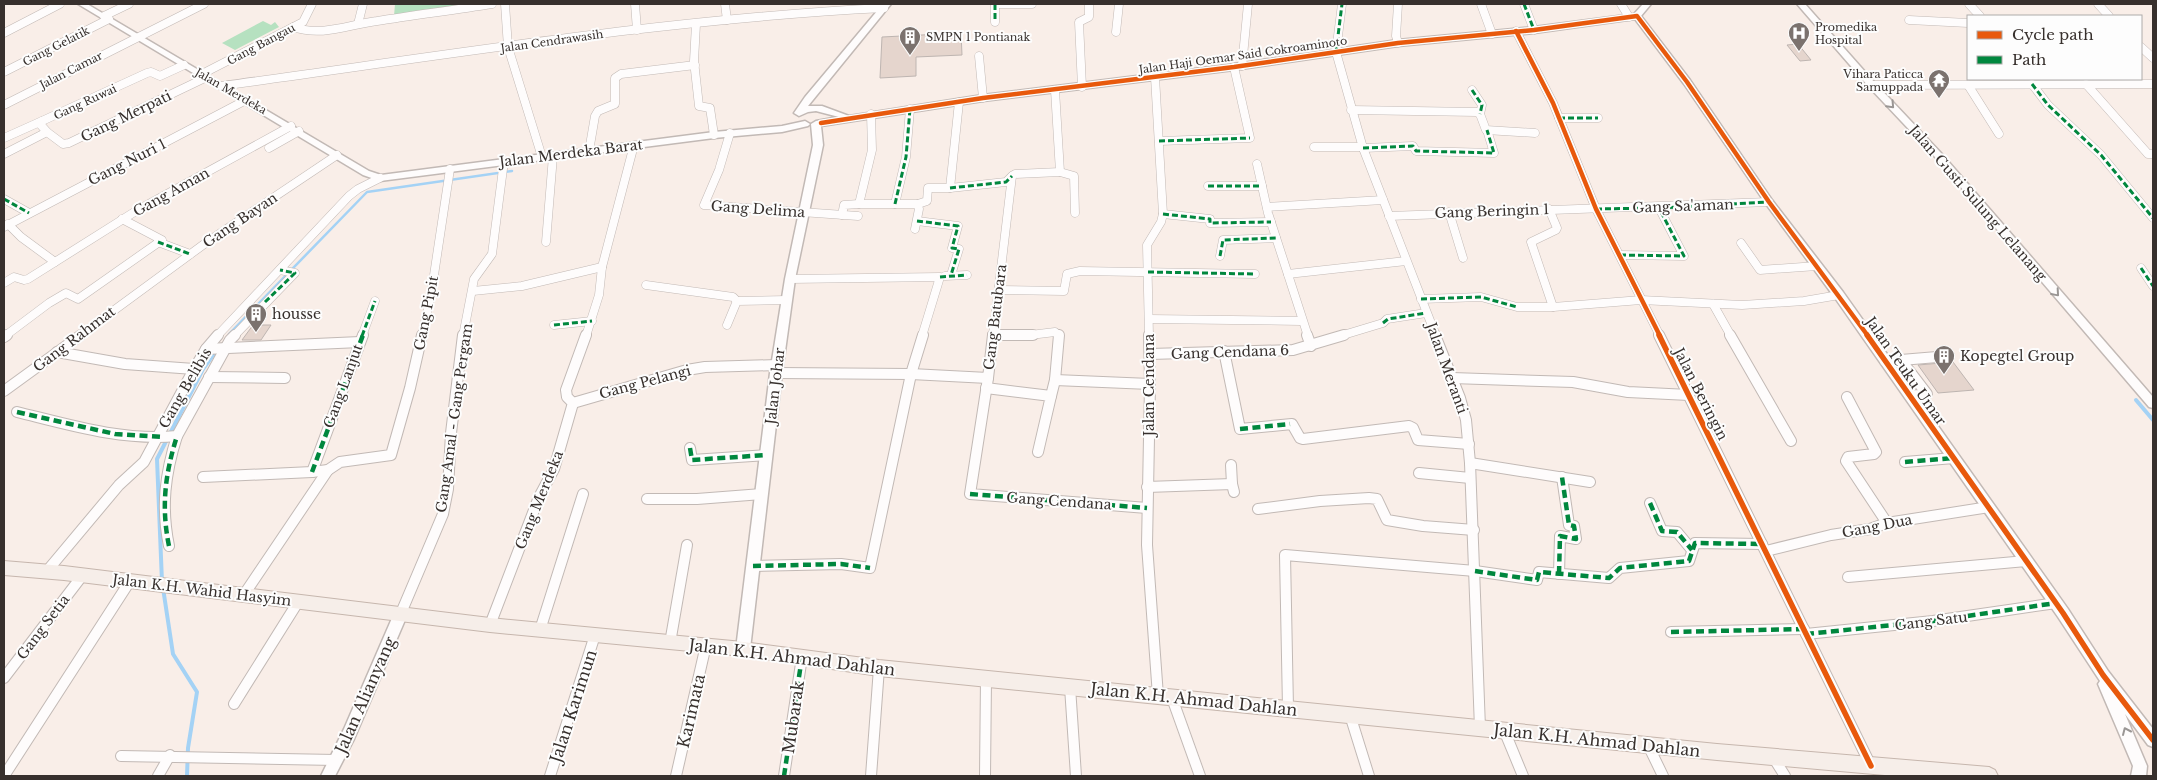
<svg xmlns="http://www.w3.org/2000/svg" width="2157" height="780" font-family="'Libre Baskerville',serif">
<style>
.green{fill:#b6e1c0}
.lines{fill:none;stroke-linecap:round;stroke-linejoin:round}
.stream-far1{stroke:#a4d2f5;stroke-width:2.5}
.stream{stroke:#a4d2f5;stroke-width:4}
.building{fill:#e5d5cd;stroke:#beb5b1}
.minor-far1-casing{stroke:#c2b9b5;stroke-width:9}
.minor-casing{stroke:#c2b9b5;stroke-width:12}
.tertiary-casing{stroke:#c2b9b5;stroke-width:3}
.primary-casing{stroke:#c6b6ad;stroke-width:2}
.minor-far1{stroke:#fefcfc;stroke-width:8}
.minor{stroke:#fefcfc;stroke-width:10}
.tertiary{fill:#fefcfc;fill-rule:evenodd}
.primary{fill:#f6eee9;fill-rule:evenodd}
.quiet-far1{stroke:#00873e;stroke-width:3;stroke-dasharray:6 3;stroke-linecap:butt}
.quiet{stroke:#00873e;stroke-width:4.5;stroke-dasharray:8 4.5;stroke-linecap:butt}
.cycleway-far1-casing{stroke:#fdfdfd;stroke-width:7}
.cycleway-casing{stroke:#fdfdfd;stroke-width:9}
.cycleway-far1{stroke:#e8590c;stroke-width:4.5}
.cycleway{stroke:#e8590c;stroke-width:5.5}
.oneway{stroke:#9a9694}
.labels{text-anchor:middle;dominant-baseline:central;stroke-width:4;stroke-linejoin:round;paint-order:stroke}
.far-poi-label{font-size:11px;fill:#37302d;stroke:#fdfdfd;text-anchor:start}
.far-street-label{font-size:11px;fill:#37302d;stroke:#fdfdfd}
.street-label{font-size:14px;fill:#37302d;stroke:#fdfdfd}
.poi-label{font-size:14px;fill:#37302d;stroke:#fdfdfd;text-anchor:start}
.near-street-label{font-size:16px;fill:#37302d;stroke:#fdfdfd}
</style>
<rect width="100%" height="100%" fill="#f9eee8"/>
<g class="green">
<path d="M395 4H471L394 16Z"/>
<path d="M263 21 271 25 275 22 279 27 235 50 222 43Z"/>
</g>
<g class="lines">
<path class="stream-far1" d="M229 334 367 192 512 171"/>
<g class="stream">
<path d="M2136 400 2153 420"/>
<path d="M162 582 157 459 203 369 216 351"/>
<path d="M163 588 173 654 197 692 188 748 187 776"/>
</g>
</g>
<g class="building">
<path d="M961 33 962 55 916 57V76L880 78 882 37Z"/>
<path d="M1798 44 1811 60 1800 61 1787 45Z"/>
<path d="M253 325H271L261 340H242Z"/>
<path d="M1953 362 1974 390 1938 393 1918 365Z"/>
</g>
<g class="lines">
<g class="minor-far1-casing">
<g id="minor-far1">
<path d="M505 4 508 47 542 157"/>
<path d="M635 4 637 30"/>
<path d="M725 4 727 20"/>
<path d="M995 4H1032"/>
<path d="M995 4V22"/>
<path d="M1342 4 1336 52 1363 148 1436 336"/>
<path d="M1398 4 1396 36 1398 43"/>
<path d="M1481 4 1492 34"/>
<path d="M1524 4 1534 30"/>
<path d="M1621 4 1629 17"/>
<path d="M1969 4 1980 16"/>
<path d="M2098 4 2109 16"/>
<path d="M104 16 129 4"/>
<path d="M1909 20 1968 23"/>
<path d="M358 24 363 4"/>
<path d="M696 24 694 61 699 106 710 108 714 135"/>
<path d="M293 27C322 37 347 25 377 21 415 15 454 10 492 4"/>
<path d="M1516 31 1553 103 1596 209 1660 336"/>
<path d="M1116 32 1119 4"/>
<path d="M4 33 60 4"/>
<path d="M2141 47 2153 58"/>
<path d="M979 56 983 98"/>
<path d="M1242 66 1248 4"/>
<path d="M4 72 109 19"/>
<path d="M202 74 303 22 312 4"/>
<path d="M2032 84 2048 105 2101 155 2153 218"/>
<path d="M2086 84 2148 154H2153"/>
<path d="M1872 85 2153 84"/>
<path d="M1968 85 1999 134"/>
<path d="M221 86C441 56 663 19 884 8"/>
<path d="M1082 87 1079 22 1089 17V4"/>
<path d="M1472 90 1482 105 1480 114"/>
<path d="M4 105 204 4"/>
<path d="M1351 110 1477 112 1480 114 1486 130 1535 133"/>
<path d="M871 114 872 150 859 204H917L919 209 915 229"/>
<path d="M1559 118H1598"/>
<path d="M47 132 63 144 69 143 207 77"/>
<path d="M730 133 719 170 704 205 858 216"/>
<path d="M4 138 42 121"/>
<path d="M1159 141 1250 138 1234 67"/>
<path d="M1314 147H1363"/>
<path d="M269 148 299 131"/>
<path d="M1363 148 1413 146 1416 151 1494 153 1487 130"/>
<path d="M589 151 595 116 598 111 615 104V78L621 74 695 65"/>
<path d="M4 154 47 132 40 124 42 121 147 73 151 72 160 76 184 65"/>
<path d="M1257 164 1268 213 1308 336"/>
<path d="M1060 172 1074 176 1075 213"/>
<path d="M1208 186H1262"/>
<path d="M950 188 959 102"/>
<path d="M4 199 29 213"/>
<path d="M895 204 906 157 910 109"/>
<path d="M918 204 927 201 928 188H950L1006 182 1012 176"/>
<path d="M1267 207 1383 200"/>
<path d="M1549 209 1557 228 1556 230 1531 242 1553 307"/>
<path d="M1449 212 1463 258"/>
<path d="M1163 214 1210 219V223L1271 222"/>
<path d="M842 215 844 205 859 204"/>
<path d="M1389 216 1769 202"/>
<path d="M917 221 958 226 952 248 959 249 951 275"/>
<path d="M8 224 21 237 55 262"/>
<path d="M4 227 246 100"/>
<path d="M158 242 190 254"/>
<path d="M546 242 553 156"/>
<path d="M1741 243 1760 270 1817 266"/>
<path d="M1620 255 1684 256 1659 208"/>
<path d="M1220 256 1223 240 1276 238"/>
<path d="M2141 268 2153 286"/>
<path d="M1288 274 1406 261"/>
<path d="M945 276 967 275"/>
<path d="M790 279 940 277 922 336"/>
<path d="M4 283 14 277 24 280 28 279 136 211 291 126"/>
<path d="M646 285 733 297 737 301"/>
<path d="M999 290 1064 291 1067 274 1080 271 1255 274"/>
<path d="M473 291 522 286 602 267"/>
<path d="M1421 299 1481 297 1517 307H1553L1641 300 1742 305 1804 301 1839 295"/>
<path d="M1713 304 1731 336"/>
<path d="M1149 319 1301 321"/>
<path d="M554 325 592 321"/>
<path d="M727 325 737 301 787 300"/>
<path d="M993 335 1020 336"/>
<path d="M5 336 49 303 66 293 78 299 162 240 122 219"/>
<path d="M79 336 207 242 337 155"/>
<path d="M217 336 349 196 358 189 380 178"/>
<path d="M234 336 295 273 280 270"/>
<path d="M362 336 375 301"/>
<path d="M422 336 431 295 450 169"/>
<path d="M463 336 474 279 492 254 504 161"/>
<path d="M586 336 599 295 602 267 634 145"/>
<path d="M993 336 1012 176 1015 174 1060 172 1055 90"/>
<path d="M1022 336 1055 332 1059 336"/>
<path d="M1149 336 1147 245 1161 222 1163 214 1155 77"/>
<path d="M1340 336 1383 323 1387 319 1426 313"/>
</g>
</g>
<g class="minor-casing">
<g id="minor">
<path d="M993 335H1033"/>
<path d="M1149 335 1150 384 1147 545 1158 696"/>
<path d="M1307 335 1311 346"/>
<path d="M1435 335 1460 398 1466 420 1470 463 1480 728"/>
<path d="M1659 335 1871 766"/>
<path d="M1730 335 1791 441"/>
<path d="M4 337 7 335"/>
<path d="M206 349 360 342"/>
<path d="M1224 351 1240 429 1292 424 1300 438 1303 439 1409 426 1413 428 1418 440 1469 444"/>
<path d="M57 352 125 364 194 369"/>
<path d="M1150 354 1293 350 1344 335"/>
<path d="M1901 360 1949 356"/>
<path d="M1885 361 1901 360 1927 394 1910 396"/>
<path d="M776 373 911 374 988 378 993 335"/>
<path d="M209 377 285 378"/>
<path d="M988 378 970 494 1147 508"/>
<path d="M1452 378 1573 382 1628 392 1689 395"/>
<path d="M1055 380 1150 384"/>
<path d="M986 388 1051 396 1038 452"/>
<path d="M4 391 81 335"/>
<path d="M1051 396 1055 380 1059 335"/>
<path d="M1847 397 1876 452 1874 454 1848 457 1846 461 1887 523"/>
<path d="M573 403 687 370 705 367 777 365"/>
<path d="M17 412C70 425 122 441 177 436L230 340 235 335"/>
<path d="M690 448 692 460 767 455"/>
<path d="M1905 462 1954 458"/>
<path d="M1470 463 1590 482"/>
<path d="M1231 465 1232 484"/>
<path d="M312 472 363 335"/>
<path d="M1419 473 1470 478"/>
<path d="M203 477 312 472 328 470 340 462 391 455 410 388 422 335"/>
<path d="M1147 487 1232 484 1234 492"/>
<path d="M647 499H697L762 494"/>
<path d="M1650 503 1662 531 1677 532 1692 550"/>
<path d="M1258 509 1320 501 1369 498 1377 499 1387 520 1423 526 1474 530"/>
<path d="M169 546C161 507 165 474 177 436"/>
<path d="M1766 551 1831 535 1870 529 1887 523 1989 507"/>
<path d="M753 566 841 564 870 568 911 374 923 335"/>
<path d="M47 571 119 485 144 462 194 369 206 349 218 335"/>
<path d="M1559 574 1560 536 1576 539 1574 526 1569 525 1562 477"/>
<path d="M1848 577 2026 561"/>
<path d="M243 596 328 470"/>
<path d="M401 613 443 514 448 489 451 433 463 335"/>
<path d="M490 625 539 497 554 469 573 403 567 397 566 390 586 335"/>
<path d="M540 630 583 494"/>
<path d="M1671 632 1804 629"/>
<path d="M1806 634 1933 621 2056 603"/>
<path d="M670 643 687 545"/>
<path d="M4 678 82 576"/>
<path d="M1070 687 1076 776"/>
<path d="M1172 698 1200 776"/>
<path d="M234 704 298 602"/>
<path d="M1288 708 1285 555 1475 571 1537 580 1539 572 1609 578 1620 568 1689 561 1695 543 1762 544"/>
<path d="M1350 715 1369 776"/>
<path d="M1504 730 1523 776"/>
<path d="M1648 745 1663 776"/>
<path d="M121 756 336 760"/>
<path d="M1773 757 1785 776"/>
<path d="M4 776 130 581"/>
<path d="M158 776 170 755"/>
<path d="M550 776 595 635"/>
<path d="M676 776 706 645"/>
<path d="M784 776 802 657"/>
<path d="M871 776 879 668"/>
<path d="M985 776 986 679"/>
</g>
</g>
<g class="tertiary-casing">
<g id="tertiary">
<path d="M78 4H87L369 171 381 175 714 132 782 126 805 121 810 124 808 126 782 132 714 138 380 181 363 175Z"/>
<path d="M883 4H891L808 106H822L849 116 983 95 1234 64 1398 40 1534 27 1634 14 1643 4H1651L1641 16 1690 80 1772 200 1843 292 2068 609 2108 671 2153 729V747L2148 745 2125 714 2147 766 2146 776H2131L2133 766 2098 684 2100 681 2058 617 1835 298 1766 204 1684 84 1635 19 1534 33 1398 46 1234 70 983 101 821 126 823 145 795 279 782 373 750 649 748 653 743 655 738 653 736 649 770 373 785 279 813 145 811 124 816 121 839 117 816 111 808 112 799 116 794 113 805 97Z"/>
<path d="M1797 4H1805L1875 83 1941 153 2153 397V408L2149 407 1935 157 1869 87Z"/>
<path d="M401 607 406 609 408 613 354 739 335 776H321L344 729 396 609Z"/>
</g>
</g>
<g class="primary-casing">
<path id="primary" d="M4 561 64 566 490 618 743 642 879 660 1717 744 1989 767 1995 770 1998 776H1896L1717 760 879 676 743 656 490 632 64 580 4 575Z"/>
</g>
<use href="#minor-far1" class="minor-far1"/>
<use href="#minor" class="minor"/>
<use href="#tertiary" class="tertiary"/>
<use href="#primary" class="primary"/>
<g class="quiet-far1">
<path d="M995 4V22"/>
<path d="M1524 4 1534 30"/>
<path d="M1336 52 1342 4"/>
<path d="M2032 84 2048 105 2101 155 2153 218"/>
<path d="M1472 90 1482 105 1480 114"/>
<path d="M1559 118H1598"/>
<path d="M1159 141 1250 138"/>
<path d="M1363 148 1413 146 1416 151 1494 153 1487 130"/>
<path d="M1208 186H1262"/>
<path d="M950 188 1006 182 1012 176"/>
<path d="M4 199 29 213"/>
<path d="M895 204 906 157 910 109"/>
<path d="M1596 209 1659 208 1769 202"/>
<path d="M1163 214 1210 219V223L1271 222"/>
<path d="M917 221 958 226 952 248 959 249 951 275"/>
<path d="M158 242 190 254"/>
<path d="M1620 255 1684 256 1659 208"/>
<path d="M1220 256 1223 240 1276 238"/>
<path d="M2141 268 2153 286"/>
<path d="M1148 272 1255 274"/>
<path d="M940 277 967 275"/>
<path d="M1421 299 1481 297 1517 307"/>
<path d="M265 302 295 273 280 270"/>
<path d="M1383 323 1388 319 1426 313"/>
<path d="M554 325 592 321"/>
<path d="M362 336 375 301"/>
</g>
<g class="quiet">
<path d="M17 412 115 434 162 437"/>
<path d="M1240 429 1290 424"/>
<path d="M690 448 692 460 767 455"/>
<path d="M1905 462 1954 458"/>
<path d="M312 472 363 335"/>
<path d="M970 494 1147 508"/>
<path d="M1650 503 1662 531 1677 532 1692 550"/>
<path d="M169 546C161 507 165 474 177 436"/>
<path d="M753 566 841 564 870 568"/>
<path d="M1475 571 1537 580 1539 572 1609 578 1620 568 1689 561 1695 543 1762 544"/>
<path d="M1559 574 1560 536 1576 539 1574 526 1569 525 1562 477"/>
<path d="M1671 632 1804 629"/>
<path d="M1806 634 1933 621 2056 603"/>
<path d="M784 776 802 657"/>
</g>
<g class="cycleway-far1-casing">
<g id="cycleway-far1">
<path d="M1516 31 1553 103 1596 209 1660 336"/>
<path d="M821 123 983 98 1234 67 1398 43 1534 30 1637 16 1687 82 1769 202 1868 336"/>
</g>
</g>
<g class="cycleway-casing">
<g id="cycleway">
<path d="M1659 335 1871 766"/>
<path d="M1867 335 2063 613 2103 675 2153 740"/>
</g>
</g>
<use href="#cycleway-far1" class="cycleway-far1"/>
<use href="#cycleway" class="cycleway"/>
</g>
<defs><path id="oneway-chevron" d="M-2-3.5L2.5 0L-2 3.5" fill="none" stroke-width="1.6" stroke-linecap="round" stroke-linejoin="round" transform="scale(1.25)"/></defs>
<g class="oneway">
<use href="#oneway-chevron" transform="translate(1891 105) rotate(47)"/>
<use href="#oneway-chevron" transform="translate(2056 293) rotate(49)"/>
<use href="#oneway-chevron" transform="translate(2126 731) rotate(-114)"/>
</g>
<defs>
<g id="hospital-pin" transform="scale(1.125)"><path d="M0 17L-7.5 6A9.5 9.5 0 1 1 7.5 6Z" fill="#7b726e" stroke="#fdfdfd"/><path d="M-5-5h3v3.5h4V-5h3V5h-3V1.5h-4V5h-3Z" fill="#fff"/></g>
<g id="building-pin" transform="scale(1.125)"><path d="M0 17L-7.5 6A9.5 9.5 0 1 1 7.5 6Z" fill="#7b726e" stroke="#fdfdfd"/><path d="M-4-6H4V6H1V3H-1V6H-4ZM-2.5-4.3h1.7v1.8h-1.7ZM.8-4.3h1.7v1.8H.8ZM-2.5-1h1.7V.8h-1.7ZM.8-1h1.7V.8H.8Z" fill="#fff"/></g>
<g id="temple-pin" transform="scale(1.125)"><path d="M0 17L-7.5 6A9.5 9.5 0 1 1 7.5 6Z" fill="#7b726e" stroke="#fdfdfd"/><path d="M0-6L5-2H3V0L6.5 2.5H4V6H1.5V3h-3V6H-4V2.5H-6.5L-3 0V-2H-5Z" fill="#fff"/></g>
</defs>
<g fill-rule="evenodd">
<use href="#hospital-pin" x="1799" y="33"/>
<use href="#building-pin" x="910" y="37"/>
<use href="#temple-pin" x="1939" y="80"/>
<use href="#building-pin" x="256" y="314"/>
<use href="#building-pin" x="1944" y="356"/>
</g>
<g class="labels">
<g class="far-poi-label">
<text x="1815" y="27">Promedika<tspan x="1815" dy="13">Hospital</tspan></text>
<text x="926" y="37">SMPN 1 Pontianak</text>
<text x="1923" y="74" text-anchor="end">Vihara Paticca<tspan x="1923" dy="13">Samuppada</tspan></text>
</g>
<g class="far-street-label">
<text transform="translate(552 41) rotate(-8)">Jalan Cendrawasih</text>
<text transform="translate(261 44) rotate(-28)">Gang Bangau</text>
<text transform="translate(56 46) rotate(-27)">Gang Gelatik</text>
<text transform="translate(1243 55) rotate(-8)">Jalan Haji Oemar Said Cokroaminoto</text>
<text transform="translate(71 70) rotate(-27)">Jalan Camar</text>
<text transform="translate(231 91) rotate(30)">Jalan Merdeka</text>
<text transform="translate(85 102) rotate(-25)">Gang Ruwai</text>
</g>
<g class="street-label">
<text transform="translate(126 116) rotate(-26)">Gang Merpati</text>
<text transform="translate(571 153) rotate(-7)">Jalan Merdeka Barat</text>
<text transform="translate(127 162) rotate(-27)">Gang Nuri 1</text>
<text transform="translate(171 192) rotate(-29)">Gang Aman</text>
<text transform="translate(1978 203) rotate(49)">Jalan Gusti Sulung Lelanang</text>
<text transform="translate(1683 206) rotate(-2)">Gang Sa'aman</text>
<text transform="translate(758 209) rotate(4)">Gang Delima</text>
<text transform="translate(1492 211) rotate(-2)">Gang Beringin 1</text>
<text transform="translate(240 220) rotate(-34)">Gang Bayan</text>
<text transform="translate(426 313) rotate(-79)">Gang Pipit</text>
<text transform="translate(995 317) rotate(-83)">Gang Batubara</text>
<text transform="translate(74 339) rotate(-37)">Gang Rahmat</text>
<text transform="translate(1230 352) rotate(-2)">Gang Cendana 6</text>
<text transform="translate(1447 368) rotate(70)">Jalan Meranti</text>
<text transform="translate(1906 371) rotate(55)">Jalan Teuku Umar</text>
<text transform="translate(645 382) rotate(-15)">Gang Pelangi</text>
<text transform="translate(1149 385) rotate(-90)">Jalan Cendana</text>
<text transform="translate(343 386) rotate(-70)">Gang Lanjut</text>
<text transform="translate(775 386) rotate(-83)">Jalan Johar</text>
<text transform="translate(185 388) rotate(-60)">Gang Belibis</text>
<text transform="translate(1701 394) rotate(63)">Jalan Beringin</text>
<text transform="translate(454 418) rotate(-82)">Gang Amal - Gang Pergam</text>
<text transform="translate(539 500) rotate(-68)">Gang Merdeka</text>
<text transform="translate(1059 501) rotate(4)">Gang Cendana</text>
<text transform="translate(1877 526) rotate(-11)">Gang Dua</text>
<text transform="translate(202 590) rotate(7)">Jalan K.H. Wahid Hasyim</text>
<text transform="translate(1931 621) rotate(-7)">Gang Satu</text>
<text transform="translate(43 627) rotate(-53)">Gang Setia</text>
</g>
<g class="poi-label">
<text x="272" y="314">housse</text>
<text x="1960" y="356">Kopegtel Group</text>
</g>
<g class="near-street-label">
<text transform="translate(792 657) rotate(7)">Jalan K.H. Ahmad Dahlan</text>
<text transform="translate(365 695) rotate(-66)">Jalan Alianyang</text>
<text transform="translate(1194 699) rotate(6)">Jalan K.H. Ahmad Dahlan</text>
<text transform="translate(573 706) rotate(-72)">Jalan Karimun</text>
<text transform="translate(691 711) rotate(-77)">Karimata</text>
<text transform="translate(793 717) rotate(-82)">Mubarak</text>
<text transform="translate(1597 740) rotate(6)">Jalan K.H. Ahmad Dahlan</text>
</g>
</g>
<rect width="2157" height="780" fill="none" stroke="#37302d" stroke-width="10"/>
<rect x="1967" y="15" width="175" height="65" fill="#fdfdfd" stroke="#aeabaa"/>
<rect x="1977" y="31" width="25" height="8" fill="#e8590c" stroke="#aeabaa"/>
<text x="2012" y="40" font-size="15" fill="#37302d">Cycle path</text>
<rect x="1977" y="56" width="25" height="8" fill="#00873e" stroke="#aeabaa"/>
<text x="2012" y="65" font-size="15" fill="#37302d">Path</text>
</svg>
